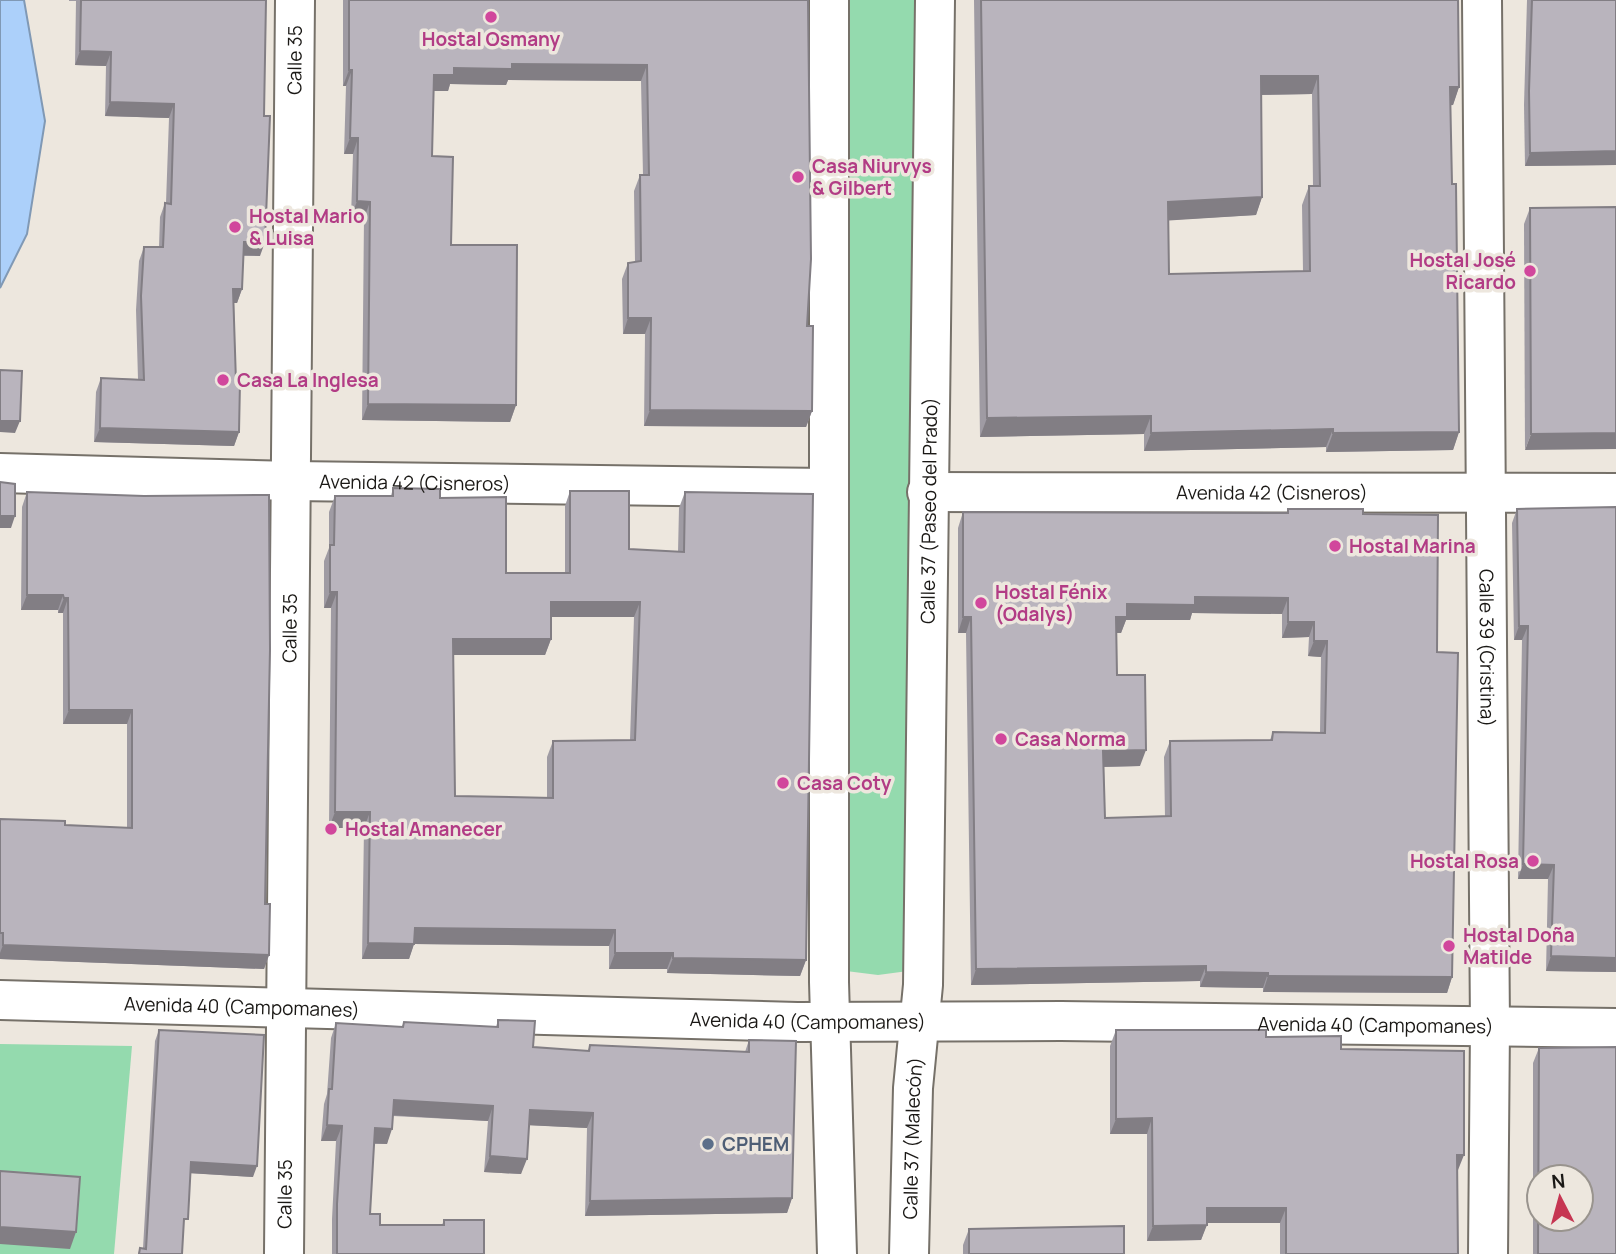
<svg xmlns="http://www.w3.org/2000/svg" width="1616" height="1254" font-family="Manrope,sans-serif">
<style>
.green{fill:#94daae}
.water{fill:#acd0fa;stroke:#8099b5;stroke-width:2}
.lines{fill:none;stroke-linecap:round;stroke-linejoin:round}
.minor-casing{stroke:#767169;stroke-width:42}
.major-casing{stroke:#767169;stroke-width:42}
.minor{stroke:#fff;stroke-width:38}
.major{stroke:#fff;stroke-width:38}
.wall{fill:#9f9ba3;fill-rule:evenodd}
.shaded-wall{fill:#827e84}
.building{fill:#b9b4bd;stroke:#827e84;stroke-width:2;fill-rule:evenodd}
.hotel-dot{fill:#d1479c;stroke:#ede7de;stroke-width:2.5}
.service-dot{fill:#5c6f8a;stroke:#ede7de;stroke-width:2.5}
.labels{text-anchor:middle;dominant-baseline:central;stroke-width:7;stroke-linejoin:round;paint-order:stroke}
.hotel-label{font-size:19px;font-weight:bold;fill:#b23c85;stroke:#ede7de;text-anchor:start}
.street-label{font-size:19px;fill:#1a1815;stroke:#ede7de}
.service-label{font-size:19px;font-weight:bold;fill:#4e5e75;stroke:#ede7de;text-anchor:start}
</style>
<rect width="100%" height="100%" fill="#ede7de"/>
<g class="green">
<path d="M847 0H915L908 971 878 975 846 971Z"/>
<path d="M0 1044 132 1046 114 1254H0Z"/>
</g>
<path class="water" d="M0 0H24L45 121 27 234 0 288Z"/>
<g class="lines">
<g class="minor-casing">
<g id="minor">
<path id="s1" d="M1482 0 1490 1026 1488 1254"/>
<path id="s2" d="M0 473 292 481 829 488"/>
<path id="s3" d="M927 492 1616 493"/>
<path id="s4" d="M0 1000 797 1022 1061 1021 1616 1028"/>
<path id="s5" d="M284 1254 295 0"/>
</g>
</g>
<g class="major-casing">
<g id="major">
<path d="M829 0V982L837 1254"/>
<path id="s6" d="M909 1254 913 1088 923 985 935 0"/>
</g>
</g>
<use href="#minor" class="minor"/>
<use href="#major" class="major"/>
</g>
<g class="wall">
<path d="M69 0H266L260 256H243L242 289 237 303H234L236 382 239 432 234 446 94 442 96 392 101 378 138 379 136 310 139 261 144 247H159L160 217 165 203H166L169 118 105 116 106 66 75 65 76 1H69Z"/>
<path d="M343 0H808L807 326 812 411 806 427 644 426 645 334H623L622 279 628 263 635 262 634 191 640 175H643L641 81 508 80 506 85 450 84 448 91H434L432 156 451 245 516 405 510 422 362 420 364 218H351L353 154H344L346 86H343Z"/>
<path d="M974 0H1458L1459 87 1453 105H1450L1459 432 1453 450 1326 452V447L1144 451V434L980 437ZM1312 94 1313 186H1309L1302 205 1303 271 1169 274 1168 220 1256 215 1262 197 1261 95Z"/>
<path d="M1527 0H1616V165L1525 166 1524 105Z"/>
<path d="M1616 207 1525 450 1524 224 1530 208Z"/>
<path d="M393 488 440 498 506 573H565V506L570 491 629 549 678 552 679 508 685 492 806 960 800 976 667 973V969H609V946L414 944 409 959H362L364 828H329L331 608H324V561L329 548V512L335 496H391ZM551 617H634L630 740 553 741 547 757V798L455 796 453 655H545L551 639Z"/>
<path d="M27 492 265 904 269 955 264 969 0 959V819L65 825 127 828V724H63V613H58V610H21L22 507Z"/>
<path d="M1288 509 1363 514 1437 652 1452 977 1447 993 1263 992V988L1200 987V981L971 985 966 633H958V528L963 512 1287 513ZM1192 613 1282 614V638L1309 637 1308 656 1321 657 1320 733 1273 732 1270 740 1170 741 1164 757 1165 817 1105 818 1104 767 1140 766 1117 675V633H1121L1126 620H1190Z"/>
<path d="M1517 509 1616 972 1546 971 1548 879H1518L1522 640H1514L1512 523Z"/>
<path d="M498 1020 533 1047 588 1051 590 1045 745 1052 749 1040 792 1198 787 1213 585 1216 587 1128 529 1125 521 1174 484 1172 488 1121 393 1116 387 1144H374L370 1214 380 1225H442L444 1220 484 1254H332V1219L336 1141H321L324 1104 327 1094 331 1038 336 1023 402 1027 404 1022 496 1027Z"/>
<path d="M159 1030 253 1177 190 1173 183 1230 182 1254H138L140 1248H143L155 1041Z"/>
<path d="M1116 1030 1266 1037 1341 1049 1458 1170H1457L1458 1254H1280V1223H1207L1201 1240 1147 1241V1134H1110V1046Z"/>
<path d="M1539 1048 1616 1254H1533V1063Z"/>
<path d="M969 1229 1124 1254H963V1245Z"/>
</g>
<g class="shaded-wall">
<path d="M80 51 111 52 106 66 75 65Z"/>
<path d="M512 64 647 65 641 81 508 80 506 85 450 84 448 91H429L434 75 454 68Z"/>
<path d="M349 70H352L346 86H343Z"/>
<path d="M1261 76H1318L1312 94 1254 95Z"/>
<path d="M1450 87H1459L1453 105 1443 106Z"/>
<path d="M110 102 174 104 169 118 105 116Z"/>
<path d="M350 138H358L353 154H344Z"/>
<path d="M1616 151V165L1525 166 1530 153Z"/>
<path d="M1262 197 1256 215 1161 221 1168 202Z"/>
<path d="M357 201 370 202 364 218H351Z"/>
<path d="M244 242H265L260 256 239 255Z"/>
<path d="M233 289H242L237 303H228Z"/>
<path d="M628 318H651L645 334H623Z"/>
<path d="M368 404 516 405 510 422 362 420Z"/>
<path d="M650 410 812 411 806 427 644 426Z"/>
<path d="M1151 416 1144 434 980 437 987 418Z"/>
<path d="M0 421H20L15 433 0 432Z"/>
<path d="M100 428 239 432 234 446 94 442Z"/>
<path d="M1333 429 1326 447 1144 451 1151 433Z"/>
<path d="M1459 432 1453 450 1326 452 1333 433Z"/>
<path d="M1616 433V449L1525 450 1531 434Z"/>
<path d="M0 516H15L11 528H0Z"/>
<path d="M330 592H337L331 608H324Z"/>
<path d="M27 595H63L58 610H21Z"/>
<path d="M1195 597 1288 598 1282 614 1192 613 1190 620H1126L1121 633H1111L1116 617 1127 604Z"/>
<path d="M64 598H68L63 613H58Z"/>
<path d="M551 602H640L634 617H545Z"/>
<path d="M963 617H971L966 633H958Z"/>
<path d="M1288 622H1314L1309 637 1282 638Z"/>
<path d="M1519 626H1528L1522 640H1514Z"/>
<path d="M453 639H551L545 655H447Z"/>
<path d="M1314 641H1327L1321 657 1308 656Z"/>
<path d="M69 710H132L127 724H63Z"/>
<path d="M1146 750 1140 766 1098 767 1103 751Z"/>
<path d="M335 812H370L364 828H329Z"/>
<path d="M1523 864 1554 865 1548 879H1518Z"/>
<path d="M415 928 615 930 609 946 414 944 409 959H362L368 943Z"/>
<path d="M3 945 269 955 264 969 0 959V953Z"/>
<path d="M615 953H673L667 969H609Z"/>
<path d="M1551 956 1616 958V972L1546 971Z"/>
<path d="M673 958 806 960 800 976 667 973Z"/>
<path d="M1206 966 1200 981 971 985 976 969Z"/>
<path d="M1206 972 1268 973 1263 988 1200 987Z"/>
<path d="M1268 976 1452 977 1447 993 1263 992Z"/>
<path d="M394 1100 493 1106 488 1121 388 1115Z"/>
<path d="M530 1110 593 1113 587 1128 524 1125Z"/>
<path d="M1152 1118 1147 1134H1110L1116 1119Z"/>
<path d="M327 1125 342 1126 336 1141H321Z"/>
<path d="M375 1128 392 1129 387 1144 369 1143Z"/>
<path d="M1457 1155H1464L1458 1170H1451Z"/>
<path d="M490 1156 527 1159 521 1174 484 1172Z"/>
<path d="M191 1162 257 1166 253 1177 187 1173Z"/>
<path d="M792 1198 787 1213 585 1216 590 1201Z"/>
<path d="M1207 1208H1286L1280 1223H1201Z"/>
<path d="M1207 1225 1201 1240 1147 1241 1153 1226Z"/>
<path d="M0 1227 76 1232 70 1249 0 1244Z"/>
</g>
<g class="building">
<path d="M81 0H266L264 116H270L265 242H244L242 289H233L236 382H240L239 432 100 428 101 378 144 380 141 296 144 247H163L165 203 171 204 174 104 110 102 111 52 80 51Z"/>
<path d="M349 0H808L811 259 807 326H813L812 411 650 410 651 318H628V263L641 261 640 175H649L647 65 512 64V69L454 68V75H434L432 156 453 157 451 245H517L516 405 368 404 370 202 357 201 358 138H350L352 70H349Z"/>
<path d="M981 0H1458L1459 87H1450L1452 184H1456L1459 432 1333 433V429L1151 433V416L987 418ZM1261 76H1318L1320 186H1309L1310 271 1169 274 1168 202 1262 197Z"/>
<path d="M1532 0H1616V151L1530 153 1529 91Z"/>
<path d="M1616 207V433L1531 434 1530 208Z"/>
<path d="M0 370 22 371 20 421H0Z"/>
<path d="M0 482 15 484V516H0Z"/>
<path d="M393 488 440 489V498L506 497V573H570V491H629V549L684 552 685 492 813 494 806 960 673 958V953H615V930L415 928 414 944 368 943 370 812H335L337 592H330V545H334L335 496H393ZM551 602H640L635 740 553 741V798L455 796 453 639H551Z"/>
<path d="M27 492 144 496 269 495 270 649 265 904H270L269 955 3 945V933H0V819L65 821V825L132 828V710H69L68 598H64L63 595H27Z"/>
<path d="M1616 507V958L1551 956 1554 865 1523 864 1528 626H1519L1517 509Z"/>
<path d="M1288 509H1363V514L1438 515 1437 652 1458 653 1452 977 1268 976V973L1206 972V966L976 969 971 617H963V512L1288 513ZM1195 597 1288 598V622H1314V641H1327L1325 733 1273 732 1272 740 1170 741 1171 816 1105 818 1103 751 1146 750 1145 675H1117L1116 617H1127V604L1195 605Z"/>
<path d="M498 1020 535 1021 533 1047 589 1051 590 1045 749 1052V1040L796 1041 792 1198 590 1201 593 1113 530 1110 527 1159 490 1156 493 1106 394 1100 392 1129 375 1128 370 1214H380V1225H444V1220H484V1254H337V1204L342 1126 327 1125 329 1089H332L336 1023 403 1027 404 1022 498 1027Z"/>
<path d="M159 1030 264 1035 257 1166 191 1162 188 1219H184L182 1254H139L140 1248 146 1249Z"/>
<path d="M1116 1030H1266V1037L1341 1036V1049L1464 1051V1155H1457L1458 1254H1286V1208H1207V1225L1153 1226 1152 1118 1116 1119Z"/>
<path d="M1616 1047V1254H1538L1539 1048ZM1539 1177H1581V1219H1539Z"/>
<path d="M0 1171 80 1177 76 1232 0 1227Z"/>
<path d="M1124 1226V1254H969V1229Z"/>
</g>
<g class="hotel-dot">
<circle cx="491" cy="17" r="7"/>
<circle cx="798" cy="177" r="7"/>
<circle cx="235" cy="227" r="7"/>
<circle cx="1530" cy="271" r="7"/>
<circle cx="223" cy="380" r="7"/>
<circle cx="1335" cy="546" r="7"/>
<circle cx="981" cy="603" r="7"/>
<circle cx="1001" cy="739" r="7"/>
<circle cx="783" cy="783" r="7"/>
<circle cx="331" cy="829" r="7"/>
<circle cx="1533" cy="861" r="7"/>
<circle cx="1449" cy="946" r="7"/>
</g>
<circle class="service-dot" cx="708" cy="1144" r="7"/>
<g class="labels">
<g class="hotel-label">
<text x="491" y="39" text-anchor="middle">Hostal Osmany</text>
<text x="812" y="166">Casa Niurvys<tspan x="812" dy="22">&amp; Gilbert</tspan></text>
<text x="249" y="216">Hostal Mario<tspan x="249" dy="22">&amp; Luisa</tspan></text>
<text x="1516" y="260" text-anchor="end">Hostal José<tspan x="1516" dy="22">Ricardo</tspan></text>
<text x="237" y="380">Casa La Inglesa</text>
<text x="1349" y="546">Hostal Marina</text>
<text x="995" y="592">Hostal Fénix<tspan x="995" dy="22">(Odalys)</tspan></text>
<text x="1015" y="739">Casa Norma</text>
<text x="797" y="783">Casa Coty</text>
<text x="345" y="829">Hostal Amanecer</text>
<text x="1519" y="861" text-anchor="end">Hostal Rosa</text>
<text x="1463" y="935">Hostal Doña<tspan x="1463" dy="22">Matilde</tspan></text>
</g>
<g class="street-label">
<text stroke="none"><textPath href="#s5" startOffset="1194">Calle 35</textPath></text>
<text stroke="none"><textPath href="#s2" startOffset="415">Avenida 42 (Cisneros)</textPath></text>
<text stroke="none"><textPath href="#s3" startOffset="345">Avenida 42 (Cisneros)</textPath></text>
<text stroke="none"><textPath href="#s6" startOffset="744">Calle 37 (Paseo del Prado)</textPath></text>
<text stroke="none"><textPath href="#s5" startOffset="626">Calle 35</textPath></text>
<text stroke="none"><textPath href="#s1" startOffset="648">Calle 39 (Cristina)</textPath></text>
<text stroke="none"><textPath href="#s4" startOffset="242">Avenida 40 (Campomanes)</textPath></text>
<text stroke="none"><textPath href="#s4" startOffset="808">Avenida 40 (Campomanes)</textPath></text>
<text stroke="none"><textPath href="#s4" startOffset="1376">Avenida 40 (Campomanes)</textPath></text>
<text stroke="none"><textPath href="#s6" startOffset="116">Calle 37 (Malecón)</textPath></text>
<text stroke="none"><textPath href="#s5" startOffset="60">Calle 35</textPath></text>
</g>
<g class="service-label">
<text x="722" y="1144">CPHEM</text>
</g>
</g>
<g transform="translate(1560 1198) rotate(354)"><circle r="33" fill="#ede7de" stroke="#99948e" stroke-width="2"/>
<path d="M0-5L12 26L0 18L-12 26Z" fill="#c63652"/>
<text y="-10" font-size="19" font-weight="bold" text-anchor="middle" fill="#1a1815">N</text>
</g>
</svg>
